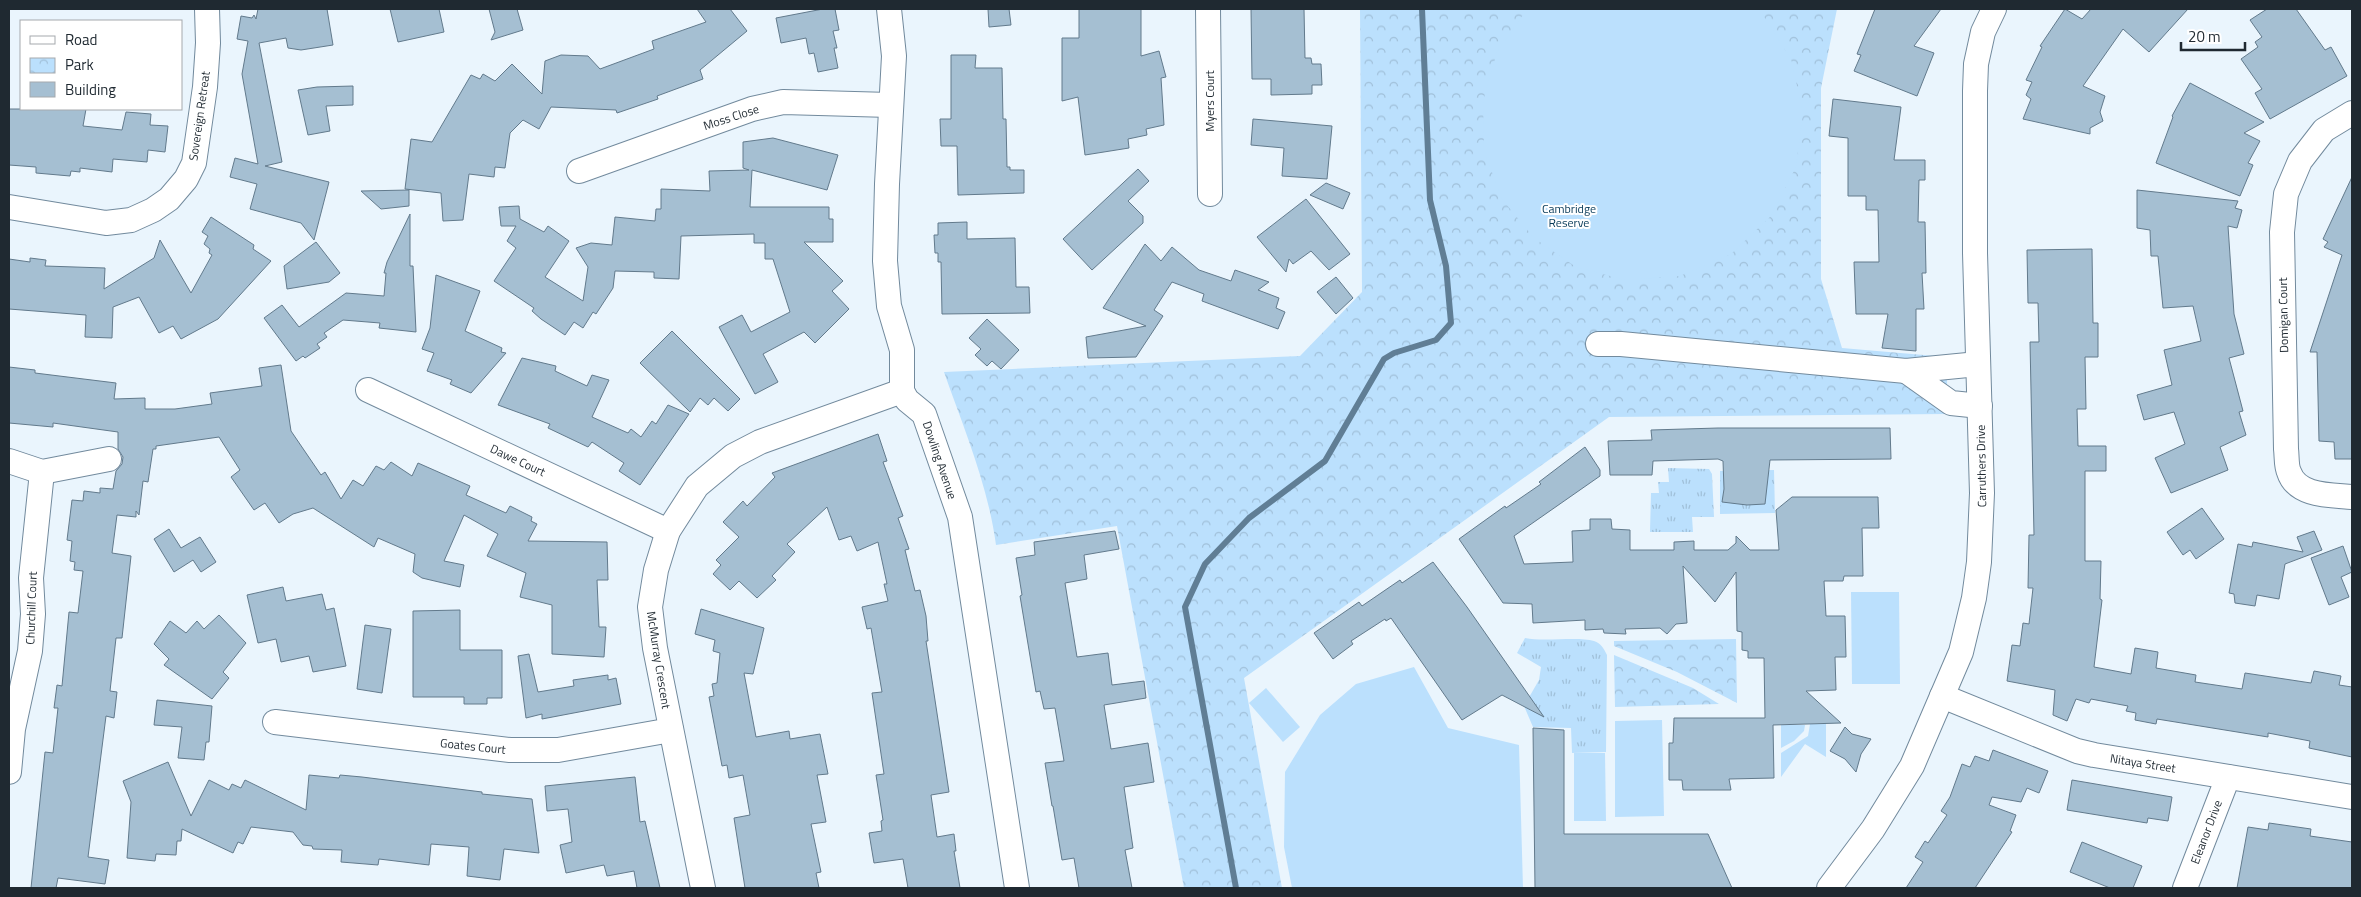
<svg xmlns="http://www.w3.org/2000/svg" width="2361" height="897" font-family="'Titillium Web',sans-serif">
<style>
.grass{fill:url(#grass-tufts)}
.park{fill:url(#park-crowns)}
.garden{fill:#bbe0fd}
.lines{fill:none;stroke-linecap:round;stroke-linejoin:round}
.stream{stroke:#607e95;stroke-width:6}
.building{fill:#a5bfd2;stroke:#627a8c}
.minor-casing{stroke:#728a9d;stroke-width:26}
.minor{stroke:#fff;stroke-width:24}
.labels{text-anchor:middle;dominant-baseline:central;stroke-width:4;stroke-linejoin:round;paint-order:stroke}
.street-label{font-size:12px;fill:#1f2931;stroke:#fff}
.park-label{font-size:12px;fill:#073a58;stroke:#fff}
</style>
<defs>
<pattern id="grass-tufts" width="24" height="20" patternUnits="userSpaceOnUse" patternTransform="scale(1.25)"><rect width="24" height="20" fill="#bbe0fd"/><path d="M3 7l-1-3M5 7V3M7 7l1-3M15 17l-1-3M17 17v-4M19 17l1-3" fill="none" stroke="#a0c0d9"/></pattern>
<pattern id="park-crowns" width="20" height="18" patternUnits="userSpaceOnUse" patternTransform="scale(1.25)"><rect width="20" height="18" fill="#bbe0fd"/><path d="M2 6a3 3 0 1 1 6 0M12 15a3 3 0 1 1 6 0" fill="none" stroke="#a0c0d9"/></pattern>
</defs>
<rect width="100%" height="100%" fill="#eaf5fd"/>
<g class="grass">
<path d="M1668 468 1709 469 1712 474 1714 517H1692L1693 532H1650L1651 493H1659L1658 482H1669Z"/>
<path d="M1774 470 1775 513 1720 514V471Z"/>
<path d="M1525 638C1545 642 1578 636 1594 641 1601 643 1604 649 1607 655L1606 752 1572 753 1571 728 1533 727 1524 706 1539 680 1541 667 1517 653Z"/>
</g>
<g class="park">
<path d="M1360 9H1837L1821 88V279L1842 348 1947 357V414L1609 417 1244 678 1282 888H1184L1117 526 996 545C988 485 964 429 944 372L1300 356 1362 292Z"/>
<path d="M1736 639 1737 703 1677 672 1614 646V641Z"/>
<path d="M1614 655 1693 688 1719 704 1615 707Z"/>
</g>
<g class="garden">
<path d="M1527 9H1756L1761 12 1791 59 1803 113 1796 167 1771 216 1731 254 1680 276 1625 280 1576 267 1534 238 1502 199 1484 151 1483 101 1497 52Z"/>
<path d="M1851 592H1899L1900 684H1852Z"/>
<path d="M1414 667 1448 728 1519 745 1523 888H1292L1284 847 1285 772 1320 715 1356 684Z"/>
<path d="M1266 688 1300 727 1283 742 1249 703Z"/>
<path d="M1662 720 1664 816 1615 817V721Z"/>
<path d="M1810 724H1826V757L1805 744 1781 777V753L1808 736Z"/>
<path d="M1781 725H1805L1804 731 1794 741 1781 748Z"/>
<path d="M1574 753H1605L1606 821H1574Z"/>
</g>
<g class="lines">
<path class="stream" d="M1236 888 1185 607 1205 564 1249 518 1325 461 1384 359 1394 353 1436 340 1451 323 1446 266 1430 200 1422 9"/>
</g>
<g class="building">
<path d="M258 9H327L333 45 301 50 288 48 286 38 259 43 282 162 265 166 329 182 314 240 301 223 250 209 257 184 230 177 235 158 258 164 242 74 248 41 237 39 241 16 252 18 254 15 256 19Z"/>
<path d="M390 9H439L444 32 398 42Z"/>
<path d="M489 9H517L523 30 491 40 495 32Z"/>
<path d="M697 9H730L747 31 700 70 703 79 657 96 658 99 617 113 616 110 551 107 539 129 523 120 510 133 505 168 495 167 494 177 469 174 463 220 443 221 441 193 405 189 411 139 432 142 471 75 480 79 483 74 495 81 512 64 542 94 545 61 561 55 588 56 600 69 654 49 652 41 706 22Z"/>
<path d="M823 9H835L839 30 833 31 837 48H834L838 68 818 72 814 53 809 54 806 38 781 43 776 18Z"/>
<path d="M988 9H1009L1011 25 989 27Z"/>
<path d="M1079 9H1141V56L1159 51 1166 77 1161 78 1164 125 1146 129 1147 135 1128 139 1129 148 1085 155 1078 97 1062 101V38H1079Z"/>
<path d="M1251 9H1304L1305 58H1311L1312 64H1321L1322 85H1312V94L1271 95V79H1252Z"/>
<path d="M1875 9H1941L1914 46 1934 53 1917 96 1854 71 1861 55 1857 54Z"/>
<path d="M2065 9 2082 19 2091 9H2188L2149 52 2123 29 2083 86 2105 96 2100 112 2103 121 2090 128V134L2023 119 2031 99 2026 95 2032 82 2026 80 2042 47 2040 46Z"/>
<path d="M2267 9H2296L2325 50 2331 47 2347 76 2270 119 2255 93 2262 89 2241 59 2258 47 2255 42 2262 37 2250 20Z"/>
<path d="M951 55H976L975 68H1002L1003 119H1006L1007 167H1010V170H1024V193L958 195 957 146H941L940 119H951Z"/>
<path d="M2190 83 2264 122 2244 133 2260 141 2248 163 2253 165 2240 196 2156 163 2173 117 2172 116Z"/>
<path d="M353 86V105L326 106 330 131 308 135 298 90 317 87Z"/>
<path d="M1833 99 1901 107 1894 160H1925V180H1919L1918 222H1925L1926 273H1922L1924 309H1916V351L1882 348 1888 314H1856L1854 262H1879L1878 210H1866V196H1848V138L1829 136Z"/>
<path d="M9 109H86L83 126 122 130 126 112 151 114 150 125 168 126 165 152 148 150 147 162 113 159 112 172 80 168V172L71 171 70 176 36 173V167L9 165Z"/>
<path d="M1253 119 1332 126 1327 179 1282 176 1284 148 1251 145Z"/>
<path d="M773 138 838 155 827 190 752 170 750 207H829V219H833V242H804L843 281 832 291 849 309 815 343 804 332 763 354 778 382 755 394 719 327 742 315 751 332 790 312 773 259H765V243H754V234L681 236 679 279 654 278V272L615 271 613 288 596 314 593 312 583 328 574 322 565 335 541 319 532 311 534 308 494 281 516 248 507 241 516 226H501L499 207 519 206 520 219 544 232 548 226 569 241 545 277 583 301 588 267 576 248 591 243 612 245 615 217 655 221 656 209H661V189L710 191 709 171 749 170 743 168V142Z"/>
<path d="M1138 169 1149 181 1128 201 1143 216V223L1092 270 1063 239Z"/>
<path d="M2352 177V459H2335L2334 442 2319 441 2317 352H2310L2342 255 2324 247 2328 242 2323 239Z"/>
<path d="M1326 183 1350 193 1343 209 1310 195Z"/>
<path d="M409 190V206L381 209 361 191Z"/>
<path d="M2137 190 2238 201 2235 208 2242 210 2237 228 2228 226 2234 314 2244 354 2229 358 2243 411 2239 412 2246 435 2220 447 2228 470 2171 493 2155 458 2185 444 2174 412 2144 420 2137 395 2172 385 2164 350 2201 341 2193 306 2163 308 2158 256H2151L2150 230 2137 228Z"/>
<path d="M1306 199 1350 254 1329 270 1311 251 1293 264 1289 259 1286 272 1257 237Z"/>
<path d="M410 214V266H413L416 332 379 328 380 323 343 320 324 333 327 337 317 344 320 348 305 358 303 356 296 361 264 318 282 305 299 327 346 293 384 296 386 273H384L387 262Z"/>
<path d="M211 217 254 245 253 249 271 261 218 319 181 339 173 326 159 333 139 297 113 307 112 338 85 337 86 315 9 309V259L30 262V258L46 260 45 266 105 268 104 289 154 258 160 240 191 293 212 255 209 253 210 249 204 244 208 236 202 232Z"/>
<path d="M967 222V239L1015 238 1016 287H1029L1030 313 942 314 941 262H938V253H935L934 235H938V223Z"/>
<path d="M316 242 340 273 329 282 287 289 284 266Z"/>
<path d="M1145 244 1161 261 1172 247 1199 270 1231 281 1235 270 1269 282 1258 290 1279 298 1276 308 1285 312 1278 329 1202 301 1204 294 1172 282 1154 310 1163 316 1136 357 1088 358 1086 337 1146 326 1103 308Z"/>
<path d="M2092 249 2093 323H2098V357H2085L2086 409H2077L2078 446H2106V471H2085V561H2101L2100 599 2102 600 2094 667 2131 674 2135 648 2158 652 2156 668 2196 675 2195 682 2242 689 2245 673 2311 683 2314 671 2341 676 2339 685 2352 687V757L2309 748 2310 741 2268 733V737L2157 719 2156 724 2135 720 2136 713 2126 711 2128 706 2091 699 2089 703 2076 699 2067 721 2053 715 2055 690 2007 681 2012 645 2020 646 2023 623 2029 624 2033 588H2028L2029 535H2034L2030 342H2039L2038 303H2028L2027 250Z"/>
<path d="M436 275 480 291 465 331 502 348 501 352 506 353 471 393 450 384 452 380 427 371 434 353 422 349 430 328Z"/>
<path d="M1336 277 1353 298 1336 314 1317 292Z"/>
<path d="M987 319 1019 350 1001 369 992 361 987 366 975 355 981 349 969 338Z"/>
<path d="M672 331 740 399 728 411 714 398 708 405 700 398 690 412 640 363Z"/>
<path d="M522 358 556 366 555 371 587 386 592 375 609 380 592 417 628 433 631 429 641 437 652 421 656 424 668 405 689 414 640 485 619 471 624 463 592 442 588 447 548 428 550 424 498 405Z"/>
<path d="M281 365 291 431 321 475 325 472 341 499 353 480 363 486 376 466 384 470 391 462 412 476 418 463 470 486 466 495 506 513 510 506 532 517 531 521 537 524 528 541 607 542 608 580H597L599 627H606L604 657 552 654V605L520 597 526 573 487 556 498 534 464 515 444 561 464 565 460 587 422 578 413 572 415 554 378 538 374 547 313 508 293 514 279 523 265 503 254 510 231 477 240 470 219 437 156 446V449H153L148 482 143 481 139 515 136 511V517L117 515 112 553 131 556 122 638H116L110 691 117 692 114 718 106 716 88 857 109 860 105 884 58 878 56 888H31L45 752 53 753 58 708H54L57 685 62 686 69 612 78 613 83 571 74 570 75 562 70 561 72 541 67 540 72 500 83 501 84 491 100 493V488L113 489 116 471 122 464 123 457 118 449V432L53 423V427L9 423V367L35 370V373L116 383 114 399 145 398V409H175L212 404 210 393 262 386 259 368Z"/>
<path d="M1718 428H1890L1891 459 1770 460 1765 504 1747 505 1722 502 1724 489 1723 461 1718 459 1653 461 1652 475H1610L1608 441 1652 440 1651 430Z"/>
<path d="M878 434 887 461 883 462 903 516 898 518 909 549 905 550 915 591 920 590 926 616 928 641H926L949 792 931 795 937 837 954 834 956 851H954L960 888H908L903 859 874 863 869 833 882 831 881 821 883 820 876 775 884 774 872 693 882 692 871 628 867 629 862 607 888 601 884 584H887L878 542 857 551 851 536 839 540 827 507 787 544 795 552 772 576 776 580 757 598 739 581 730 590 713 574 721 565 716 560 739 537 723 522 743 501 747 506 775 477 772 473Z"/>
<path d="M1585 447 1600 470V476L1514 536 1524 564 1573 562 1572 531 1590 530V519H1611L1612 529 1630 530V550H1674V542L1694 541V550H1728L1736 543V536L1750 550H1779L1776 510 1792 497H1878L1879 528H1862L1863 576H1844L1843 581H1824L1826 616H1845L1846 657H1835L1836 690 1806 691 1841 723 1773 725 1774 778 1729 779 1731 790H1683L1682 780H1669V743H1673L1674 718H1765L1764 658H1748V651L1742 650V632L1737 631 1736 572 1715 602 1683 566 1687 623 1676 624 1667 634 1660 628 1625 629 1626 634 1604 633 1603 629 1585 630V620L1533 623 1532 604 1503 603 1459 539 1505 506 1506 508 1541 484 1539 482Z"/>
<path d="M2202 508 2224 539 2196 559 2190 550 2183 555 2167 532Z"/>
<path d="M169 529 181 548 200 537 216 562 201 572 193 560 174 572 154 539Z"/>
<path d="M1115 531 1119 549 1084 555 1087 579 1065 583 1077 657 1108 653 1112 685 1144 681 1146 698 1104 705 1111 749 1148 743 1154 782 1124 787 1133 848 1125 850 1132 888H1079L1074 858 1062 860 1053 806H1052L1045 763 1064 761 1055 708 1044 709 1040 691 1036 692 1020 596 1022 595 1016 558 1035 555 1034 542Z"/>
<path d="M2314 531 2322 550 2285 564 2279 599 2257 595 2255 606 2235 603 2234 594 2229 593 2238 544 2252 547 2253 542 2303 552 2297 537Z"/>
<path d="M2343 546 2352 572 2341 577 2349 597 2329 605 2311 558Z"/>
<path d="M1433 562 1467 607 1544 717 1502 695 1462 720 1391 618 1386 621 1385 619 1351 641 1353 644 1333 659 1314 633 1359 602 1362 606 1400 580 1402 583Z"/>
<path d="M283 587 286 601 322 594 326 610 334 608 346 666 313 672 309 656 281 662 276 639 258 643 247 595Z"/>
<path d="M701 609 764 628 753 674 744 673 756 737 789 731 790 739 820 734 828 774 817 775 826 822 811 824 821 872 816 873 819 888H745L734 818 750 815 743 775 729 778 727 765 722 766 709 697 714 696 712 684 717 683 720 653 713 651 715 640 695 634Z"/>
<path d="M460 610V650H502V698H487V704H464V697H413V611Z"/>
<path d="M219 615 246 643 223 672 229 678 212 699 164 665 169 659 154 644 170 621 186 633 197 621 204 629Z"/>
<path d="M365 625 391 629 382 693 357 689Z"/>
<path d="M529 654 538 692 574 686 573 680 608 675V680L616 678 621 704 542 719V714L526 718 518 656Z"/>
<path d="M157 700 212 706 209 742H206L204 760 178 758 182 727 154 725Z"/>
<path d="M1845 727 1852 734 1871 739 1861 754 1856 772 1845 759 1830 751Z"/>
<path d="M1533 728 1564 730V834H1708L1732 888H1535Z"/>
<path d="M1993 750 2048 771 2039 793 2027 788 2021 802 1992 797 1989 805 2016 815 2010 831 2012 832 1975 888H1906L1923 862 1915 857 1925 841 1928 843 1947 815 1941 811 1950 797 1962 764 1970 767 1975 756 1989 761Z"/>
<path d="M168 762 191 816 209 780 229 790 232 784 241 788 245 780 306 810 309 775 339 778 340 775 362 777 482 792V794L532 799 539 853 504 849 500 880 467 876 469 847 431 844 429 865 379 859 378 865 341 862 342 850 313 849 312 846 303 845 293 832 251 827 243 844 238 842 233 853 182 829 181 841H177L176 855 156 854 155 861 127 858 131 802 123 781Z"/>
<path d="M635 777 640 822 645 821 660 888H637L634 871 607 876 604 865 566 873 560 845 572 842 568 809 547 811 545 786Z"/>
<path d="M2072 780 2172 797 2168 821 2148 818 2147 823 2067 810Z"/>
<path d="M2269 823 2311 829 2310 836 2352 842V888H2237L2248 827 2268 830Z"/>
<path d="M2082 842 2142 866 2133 888H2110L2070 872Z"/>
</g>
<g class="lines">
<g class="minor-casing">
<g id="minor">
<path d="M889 9 894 56 887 184 885 261 889 306 902 350V391L907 400 924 414 960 517 1017 888"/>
<path d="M1208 9 1210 194"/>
<path d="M2352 113 2324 130 2300 161 2286 194 2282 232 2286 449C2287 456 2286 466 2289 472 2297 497 2332 495 2352 497"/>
<path d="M579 171 752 109 783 102 890 105"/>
<path d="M9 207 106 223 131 220 153 210 169 199 186 179 194 163 205 87 208 43 207 9"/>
<path d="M1598 344H1621L1906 371 1978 364"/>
<path d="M1906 371 1951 403 1980 406"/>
<path d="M368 390 668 531"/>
<path d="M9 461 42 472 109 459"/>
<path d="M1942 696 2077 751 2094 755 2352 797"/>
<path d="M275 722 510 750H558L671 730"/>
<path d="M9 772 13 729 30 651 33 614 31 578 42 472"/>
<path d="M703 888 655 648 650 607 656 570 668 531 697 486 733 456 760 442 902 391"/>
<path d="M1829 888 1873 829 1912 766 1961 652 1974 598 1979 562 1982 493 1975 253V91L1976 64 1983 32 1994 9"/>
<path d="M2185 888 2228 777"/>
</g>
</g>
<use href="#minor" class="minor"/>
</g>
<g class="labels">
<g class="street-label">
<text transform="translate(1209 101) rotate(-90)">Myers Court</text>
<text transform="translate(199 116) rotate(-82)">Sovereign Retreat</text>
<text transform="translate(731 117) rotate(-18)">Moss Close</text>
<text transform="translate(2283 315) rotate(-91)">Domigan Court</text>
<text transform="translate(518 460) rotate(25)">Dawe Court</text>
<text transform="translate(940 460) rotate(71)">Dowling Avenue</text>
<text transform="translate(1981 466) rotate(-91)">Carruthers Drive</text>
<text transform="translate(31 608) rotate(-88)">Churchill Court</text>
<text transform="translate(659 660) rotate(81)">McMurray Crescent</text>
<text transform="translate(473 746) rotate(6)">Goates Court</text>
<text transform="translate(2143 763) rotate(9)">Nitaya Street</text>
<text transform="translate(2206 832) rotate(-69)">Eleanor Drive</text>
</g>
<g class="park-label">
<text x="1569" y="208">Cambridge<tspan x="1569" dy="14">Reserve</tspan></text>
</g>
</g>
<rect width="2361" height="897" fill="none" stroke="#1f2931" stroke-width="20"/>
<rect x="20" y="20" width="162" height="90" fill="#ffffff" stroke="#a5a9ad"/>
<rect x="30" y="36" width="25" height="8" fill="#ffffff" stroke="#a5a9ad"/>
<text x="65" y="45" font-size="15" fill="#1f2931">Road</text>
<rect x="30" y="58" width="25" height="15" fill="url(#park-crowns)" stroke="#a5a9ad"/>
<text x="65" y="70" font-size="15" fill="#1f2931">Park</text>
<rect x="30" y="82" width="25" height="15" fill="#a5bfd2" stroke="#a5a9ad"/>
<text x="65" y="95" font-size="15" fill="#1f2931">Building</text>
<path d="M2181 42v8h64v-8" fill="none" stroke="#1f2931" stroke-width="2.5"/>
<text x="2188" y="42" font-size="15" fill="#1f2931" stroke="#ffffff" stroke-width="4" paint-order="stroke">20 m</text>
</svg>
